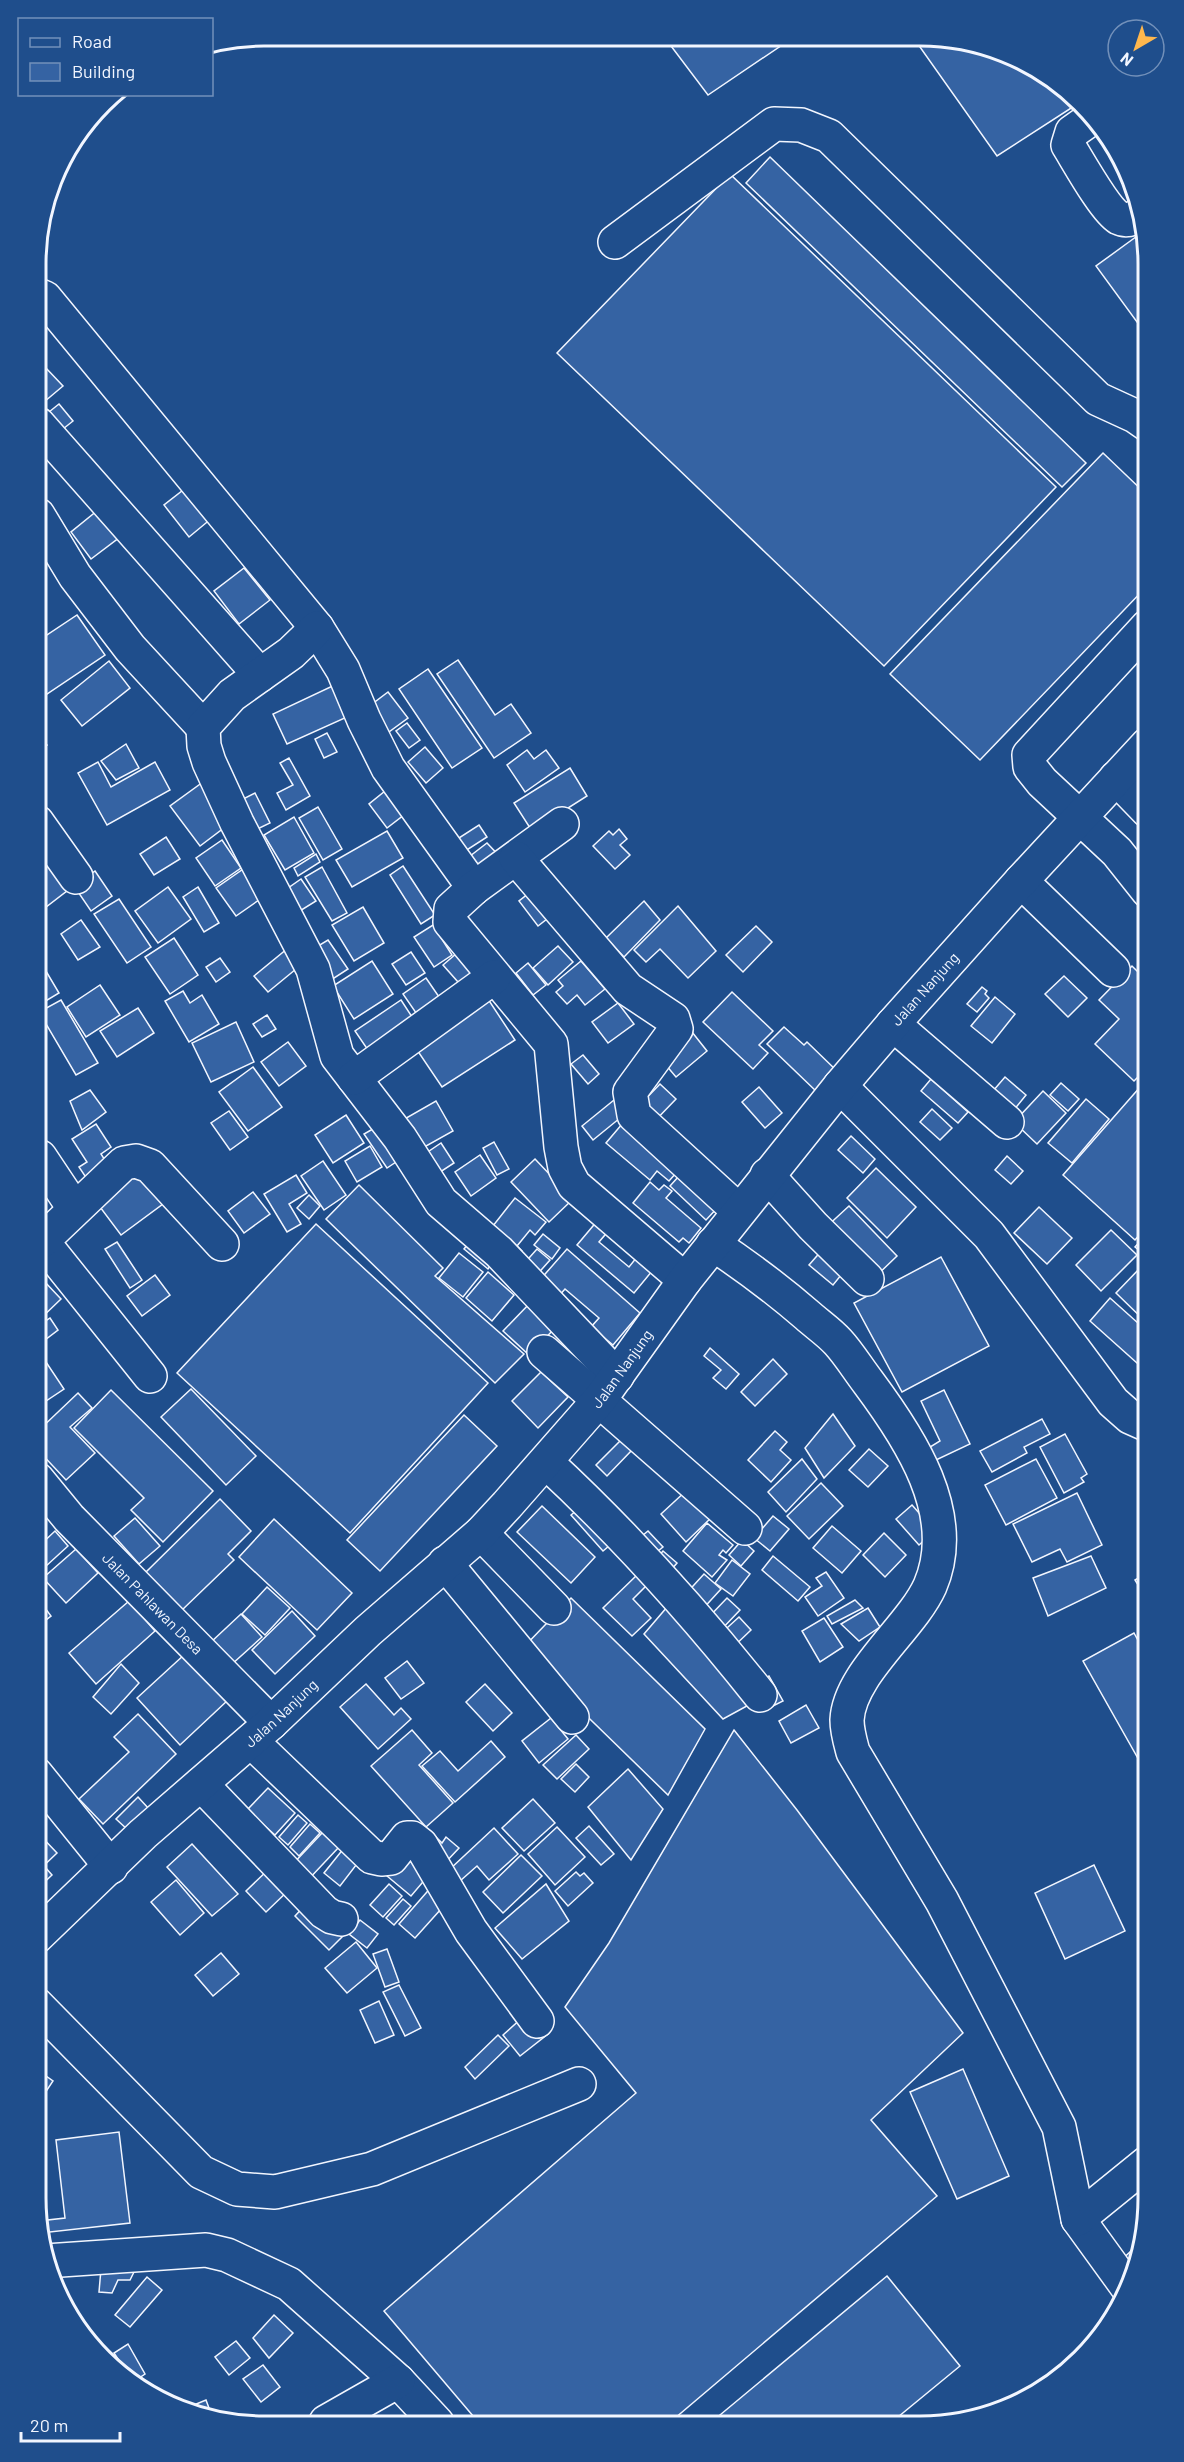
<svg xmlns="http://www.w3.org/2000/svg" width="1184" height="2462" font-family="Barlow,sans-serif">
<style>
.building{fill:#3563a3;stroke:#f2f6ff;stroke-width:1.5}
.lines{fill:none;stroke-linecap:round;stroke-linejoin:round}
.minor-casing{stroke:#f2f6ff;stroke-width:36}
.major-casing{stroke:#f2f6ff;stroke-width:36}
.minor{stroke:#1f4e8c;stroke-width:33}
.major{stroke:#1f4e8c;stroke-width:33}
.labels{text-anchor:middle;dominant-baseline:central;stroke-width:4.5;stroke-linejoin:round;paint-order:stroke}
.street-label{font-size:15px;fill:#f2f6ff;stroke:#1f4e8c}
.rim{fill:none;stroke:#f2f6ff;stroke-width:3}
</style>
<rect width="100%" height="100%" fill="#1f4e8c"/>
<g class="building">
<path d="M665 38 791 39 708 95Z"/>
<path d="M915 40H964L1021 60 1070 93 1079 103 997 156Z"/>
<path d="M770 157 1086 463 1062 487 746 183Z"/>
<path d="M730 174 1056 487 884 666 557 353Z"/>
<path d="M1144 231 1148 265V337L1096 266Z"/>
<path d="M45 367 63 386 44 402 38 395V373Z"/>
<path d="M59 404 73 421 53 437 39 420Z"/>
<path d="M1103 453 1148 496V585L980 760 890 674Z"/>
<path d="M187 487 212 518 189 537 164 505Z"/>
<path d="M98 510 120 537 91 559 71 532Z"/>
<path d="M244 568 270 600 239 624 214 591Z"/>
<path d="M77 615 105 655 38 700V641Z"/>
<path d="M458 660 495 715 511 704 531 733 494 758 437 674Z"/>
<path d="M109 661 130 688 82 726 61 700Z"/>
<path d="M428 669 482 748 452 768 399 689Z"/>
<path d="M341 682 356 713 287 744 273 714Z"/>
<path d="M388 692 408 718 382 737 363 711Z"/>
<path d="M407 723 420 740 409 748 396 731Z"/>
<path d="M37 731 47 745 37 752Z"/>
<path d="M327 733 337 752 324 758 315 739Z"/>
<path d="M126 744 139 768 116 780 101 761Z"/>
<path d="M425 747 443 768 426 783 408 762Z"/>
<path d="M527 750 534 759 546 750 559 768 525 792 507 765Z"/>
<path d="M289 758 310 796 286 810 277 793 293 785 280 763Z"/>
<path d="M98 762 111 787 155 762 170 790 107 825 78 773Z"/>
<path d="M570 768 587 796 532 831 514 803Z"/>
<path d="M203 782 233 821 200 846 170 806Z"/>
<path d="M390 787 409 811 387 828 369 804Z"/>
<path d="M255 793 270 823 251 832 237 802Z"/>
<path d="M318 807 342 849 323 860 299 818Z"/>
<path d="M294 817 314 853 285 870 264 835Z"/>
<path d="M479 825 487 837 456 857 448 845Z"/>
<path d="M619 829 627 839 620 845 630 855 615 869 593 846 609 831 613 835Z"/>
<path d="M387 831 403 858 352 887 336 860Z"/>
<path d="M166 837 180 859 154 875 140 854Z"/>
<path d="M222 840 241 868 215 886 196 858Z"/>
<path d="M487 843 504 861 478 881 461 863Z"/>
<path d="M316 854 320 862 298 876 294 868Z"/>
<path d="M48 857 72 887 37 914V865Z"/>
<path d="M249 865 269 893 236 916 216 888Z"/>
<path d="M403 866 435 915 421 924 390 875Z"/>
<path d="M322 867 347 913 332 921 305 877Z"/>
<path d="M95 871 112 896 91 911 74 886Z"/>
<path d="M301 879 316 901 295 914 281 893Z"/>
<path d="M168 887 191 919 158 943 135 911Z"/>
<path d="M198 887 219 923 204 932 183 897Z"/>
<path d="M533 890 552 915 538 926 519 901Z"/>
<path d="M119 899 151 947 127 963 94 914Z"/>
<path d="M644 901 660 920 624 957 606 938Z"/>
<path d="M678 906 716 951 688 978 660 949 646 962 634 950Z"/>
<path d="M363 907 384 943 354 961 332 925Z"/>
<path d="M81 920 100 947 78 960 61 934Z"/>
<path d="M433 925 452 955 434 967 414 937Z"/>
<path d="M756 926 772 942 743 972 726 955Z"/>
<path d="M174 938 198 975 170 994 145 957Z"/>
<path d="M328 940 348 969 328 982 308 952Z"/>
<path d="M293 944 307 960 268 992 254 976Z"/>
<path d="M558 946 573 962 548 985 533 968Z"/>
<path d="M411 952 425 973 406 985 392 964Z"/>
<path d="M457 953 481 980 449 990 458 982 443 965Z"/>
<path d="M37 956 59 993 39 1005 37 1002Z"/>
<path d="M220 958 230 972 216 982 206 967Z"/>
<path d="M372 961 393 994 354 1019 333 986Z"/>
<path d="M581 961 605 989 585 1005 577 995 567 1004 556 992 563 986 558 980Z"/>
<path d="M1148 962V1067L1134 1081 1095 1044 1119 1019 1099 1000 1132 966 1138 972Z"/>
<path d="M528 963 546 985 533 995 516 973Z"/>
<path d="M1064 976 1087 998 1068 1017 1045 994Z"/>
<path d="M426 978 446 1007 423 1023 403 994Z"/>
<path d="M100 985 120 1015 86 1037 67 1007Z"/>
<path d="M982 987 987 991 985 994 989 998 977 1012 967 1004Z"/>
<path d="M183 991 190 1003 202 995 219 1024 189 1042 165 1001Z"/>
<path d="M732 992 773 1031 759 1045 768 1053 753 1069 703 1022Z"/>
<path d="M484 993 515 1040 442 1087 411 1041Z"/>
<path d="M995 997 1015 1014 992 1043 971 1026Z"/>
<path d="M61 1000 98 1063 76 1075 39 1012Z"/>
<path d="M401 1000 416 1023 370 1053 355 1031Z"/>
<path d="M618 1003 634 1024 608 1043 592 1022Z"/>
<path d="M138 1008 154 1033 117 1057 100 1031Z"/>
<path d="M267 1015 276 1029 262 1037 253 1024Z"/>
<path d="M236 1022 254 1062 211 1082 192 1043Z"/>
<path d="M784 1027 804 1045 807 1042 838 1072 818 1093 767 1044Z"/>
<path d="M692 1032 707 1051 676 1077 660 1058Z"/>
<path d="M288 1042 306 1066 279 1086 261 1062Z"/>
<path d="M583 1055 599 1074 588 1084 571 1064Z"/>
<path d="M253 1067 282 1107 248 1131 219 1092Z"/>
<path d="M1005 1077 1026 1095 1009 1116 987 1098Z"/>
<path d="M1148 1078V1225L1135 1240 1063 1175Z"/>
<path d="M931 1079 968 1112 958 1123 921 1091Z"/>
<path d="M1061 1083 1079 1099 1068 1111 1050 1095Z"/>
<path d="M660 1084 676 1099 651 1125 635 1110Z"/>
<path d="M759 1087 782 1113 765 1128 742 1102Z"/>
<path d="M90 1090 106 1112 82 1130 70 1101Z"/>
<path d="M1043 1091 1066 1113 1037 1144 1014 1122Z"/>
<path d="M1086 1099 1109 1119 1072 1163 1048 1143Z"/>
<path d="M614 1100 625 1114 593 1140 582 1126Z"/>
<path d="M436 1101 453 1131 419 1150 401 1121Z"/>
<path d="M932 1109 952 1128 940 1140 920 1122Z"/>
<path d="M229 1111 248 1137 230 1150 211 1123Z"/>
<path d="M346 1115 364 1143 333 1163 315 1135Z"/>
<path d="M628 1117 684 1164 669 1181 657 1171 650 1180 606 1143Z"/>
<path d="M96 1124 111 1147 101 1154 108 1165 87 1179 79 1167 87 1162 72 1139Z"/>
<path d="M378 1126 408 1154 387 1168 364 1134Z"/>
<path d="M851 1136 875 1159 863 1173 838 1150Z"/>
<path d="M494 1142 509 1169 497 1175 483 1148Z"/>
<path d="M441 1143 454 1163 428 1180 416 1160Z"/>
<path d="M370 1146 382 1167 357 1182 345 1161Z"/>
<path d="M480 1155 496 1178 471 1196 455 1172Z"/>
<path d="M1007 1156 1023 1171 1011 1184 995 1170Z"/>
<path d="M535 1159 573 1199 549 1222 511 1182Z"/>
<path d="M323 1161 346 1195 324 1210 301 1176Z"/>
<path d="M147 1167 171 1198 121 1235 97 1203Z"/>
<path d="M876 1168 916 1207 887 1238 847 1198Z"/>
<path d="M296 1175 307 1193 289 1204 301 1224 287 1232 264 1194Z"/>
<path d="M679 1176 719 1206 706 1220 670 1186Z"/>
<path d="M650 1182 659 1190 664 1185 672 1191 666 1198 701 1228 689 1243 683 1238 679 1242 633 1203Z"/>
<path d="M359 1185 443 1268 435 1276 524 1354 495 1383 326 1219Z"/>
<path d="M253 1192 270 1214 244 1233 228 1211Z"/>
<path d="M309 1195 320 1206 309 1219 297 1208Z"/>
<path d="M515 1198 546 1222 535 1235 530 1230 517 1246 522 1251 515 1259 485 1236Z"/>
<path d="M849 1206 897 1256 872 1280 823 1230Z"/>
<path d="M1039 1207 1072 1238 1047 1264 1014 1233Z"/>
<path d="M598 1220 610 1229 599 1242 629 1267 641 1252 657 1265 634 1293 577 1245Z"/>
<path d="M316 1224 488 1383 350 1533 177 1373Z"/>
<path d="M1111 1230 1137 1255 1101 1291 1076 1265Z"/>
<path d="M1148 1233V1258L1135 1247Z"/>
<path d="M543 1234 560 1248 552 1259 534 1245Z"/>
<path d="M471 1240 494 1260 488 1269 464 1249Z"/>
<path d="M117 1242 142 1280 130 1288 105 1249Z"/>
<path d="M537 1249 550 1260 534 1278 521 1267Z"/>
<path d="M567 1249 640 1313 613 1345 591 1327 599 1318 565 1289 558 1297 539 1281Z"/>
<path d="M823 1249 846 1269 833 1285 809 1265Z"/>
<path d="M459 1253 483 1272 463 1297 439 1278Z"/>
<path d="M941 1257 989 1346 902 1392 854 1303Z"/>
<path d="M37 1258 46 1273 37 1279Z"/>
<path d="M1141 1267 1148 1274V1324L1116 1293Z"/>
<path d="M488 1272 514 1295 492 1321 466 1298Z"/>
<path d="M155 1275 170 1295 142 1316 127 1296Z"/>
<path d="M44 1281 61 1299 37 1322V1287Z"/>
<path d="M1110 1298 1148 1332V1352L1137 1363 1090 1321Z"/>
<path d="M531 1302 557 1326 529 1355 503 1331Z"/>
<path d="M50 1318 58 1330 37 1346V1327Z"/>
<path d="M710 1348 739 1374 726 1389 713 1378 721 1370 704 1356Z"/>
<path d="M40 1353 64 1389 40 1405 37 1400V1356Z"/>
<path d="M773 1359 787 1374 755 1406 741 1392Z"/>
<path d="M541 1372 568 1397 538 1428 512 1401Z"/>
<path d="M191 1389 256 1456 226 1485 161 1417Z"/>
<path d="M111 1390 213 1491 163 1542 131 1510 144 1498 74 1428Z"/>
<path d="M944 1390 970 1444 936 1460 930 1447 940 1441 921 1401Z"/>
<path d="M78 1393 92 1408 70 1427 95 1453 66 1480 37 1449V1432Z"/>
<path d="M833 1414 855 1446 824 1478 805 1448Z"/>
<path d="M464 1415 497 1446 380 1571 347 1540Z"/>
<path d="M1042 1419 1050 1434 1024 1447 1027 1453 992 1472 980 1451Z"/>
<path d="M775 1431 787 1442 780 1450 791 1460 771 1482 748 1460Z"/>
<path d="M1065 1434 1087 1474 1081 1478 1084 1482 1064 1493 1040 1447Z"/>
<path d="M621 1440 632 1450 607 1476 596 1465Z"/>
<path d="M869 1449 888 1466 868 1487 849 1470Z"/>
<path d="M802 1459 817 1479 786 1512 768 1492Z"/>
<path d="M1036 1459 1057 1498 1006 1525 985 1485Z"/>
<path d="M821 1483 843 1506 809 1539 787 1516Z"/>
<path d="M688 1489 713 1516 686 1542 661 1514Z"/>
<path d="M1077 1493 1102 1545 1067 1562 1060 1549 1032 1562 1013 1524Z"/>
<path d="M220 1499 251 1531 228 1554 234 1560 181 1611 144 1574Z"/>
<path d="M583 1505 615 1541 603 1551 571 1515Z"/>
<path d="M912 1505 935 1531 919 1545 896 1519Z"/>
<path d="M542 1506 595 1557 571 1583 517 1532Z"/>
<path d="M773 1516 789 1529 770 1551 754 1538Z"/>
<path d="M135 1518 160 1546 139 1564 114 1536Z"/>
<path d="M274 1519 352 1593 317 1630 239 1557Z"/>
<path d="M707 1523 733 1545 726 1553 723 1550 719 1555 727 1560 712 1577 683 1551Z"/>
<path d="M832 1526 861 1551 842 1573 813 1548Z"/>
<path d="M55 1531 68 1546 45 1567 37 1557V1548Z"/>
<path d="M648 1531 663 1547 652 1556 637 1540Z"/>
<path d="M884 1533 906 1555 885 1577 863 1555Z"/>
<path d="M742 1540 754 1551 741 1566 729 1555Z"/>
<path d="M76 1549 98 1573 66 1603 43 1578Z"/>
<path d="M663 1551 677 1563 665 1577 651 1565Z"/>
<path d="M773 1556 810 1587 798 1601 762 1570Z"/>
<path d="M1091 1556 1106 1588 1048 1616 1033 1578Z"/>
<path d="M732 1560 750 1574 733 1596 715 1583Z"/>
<path d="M826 1572 844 1598 818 1616 805 1597 822 1586 816 1578Z"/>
<path d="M1148 1572V1616L1138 1600 1145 1596 1135 1580Z"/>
<path d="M638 1574 648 1584 633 1599 651 1618 632 1636 603 1608Z"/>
<path d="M704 1574 721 1589 700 1612 683 1597Z"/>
<path d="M267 1587 290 1608 265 1635 242 1614Z"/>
<path d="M37 1597 51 1616 37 1627Z"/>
<path d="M571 1598 705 1729 668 1795 520 1651Z"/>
<path d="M727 1598 740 1610 719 1632 706 1620Z"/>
<path d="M674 1599 756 1701 723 1719 644 1634Z"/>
<path d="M855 1600 863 1608 832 1624 827 1616Z"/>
<path d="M129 1601 155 1631 96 1684 69 1653Z"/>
<path d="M868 1608 880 1627 859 1641 841 1624Z"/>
<path d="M292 1611 315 1636 275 1674 252 1650Z"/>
<path d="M241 1614 262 1637 231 1665 210 1643Z"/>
<path d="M739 1617 751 1630 729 1651 717 1637Z"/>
<path d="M824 1618 843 1647 820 1662 802 1631Z"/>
<path d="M1134 1633 1139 1642 1148 1638V1767L1144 1769 1083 1661Z"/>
<path d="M185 1654 228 1700 180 1745 137 1698Z"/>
<path d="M407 1661 424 1683 401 1699 385 1678Z"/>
<path d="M121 1664 139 1683 111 1714 93 1697Z"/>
<path d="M769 1676 783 1701 769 1708 756 1683Z"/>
<path d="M366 1684 394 1715 401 1708 411 1719 378 1749 340 1707Z"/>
<path d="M485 1684 512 1713 493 1731 466 1702Z"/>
<path d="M806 1705 819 1728 791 1743 779 1721Z"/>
<path d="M138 1714 176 1754 103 1824 79 1799 129 1752 114 1737Z"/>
<path d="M551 1718 568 1739 539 1763 522 1741Z"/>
<path d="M412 1730 432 1753 419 1765 453 1803 426 1827 371 1766Z"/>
<path d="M734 1730 797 1810 963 2033 871 2120 937 2196 668 2424 479 2423 384 2311 636 2093 565 2007 609 1943Z"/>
<path d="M576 1735 589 1749 557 1779 543 1765Z"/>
<path d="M491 1741 505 1757 455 1802 422 1766 440 1751 458 1771Z"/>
<path d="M576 1764 589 1777 575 1792 561 1779Z"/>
<path d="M628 1769 663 1809 631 1860 588 1807Z"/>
<path d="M268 1788 295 1813 275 1835 247 1810Z"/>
<path d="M138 1797 149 1809 128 1830 116 1819Z"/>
<path d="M533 1799 555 1823 524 1851 502 1828Z"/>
<path d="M298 1815 307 1823 288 1845 279 1837Z"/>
<path d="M310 1824 320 1833 299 1856 290 1847Z"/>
<path d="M589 1826 614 1854 601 1865 576 1838Z"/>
<path d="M557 1827 585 1857 555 1885 528 1854Z"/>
<path d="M494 1828 518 1854 489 1880 477 1866 460 1881 449 1870Z"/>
<path d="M323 1832 339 1847 307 1881 291 1866Z"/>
<path d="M38 1833 57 1853 37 1872 36 1834Z"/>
<path d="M436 1837 442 1843 446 1837 459 1848 444 1864 426 1847Z"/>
<path d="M192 1844 238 1894 212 1916 167 1867Z"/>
<path d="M344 1848 360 1860 340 1886 324 1873Z"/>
<path d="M411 1849 428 1876 411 1896 387 1876Z"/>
<path d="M521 1855 542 1876 503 1913 483 1892Z"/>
<path d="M1094 1865 1125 1931 1065 1959 1035 1893Z"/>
<path d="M45 1867 52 1875 36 1890V1874Z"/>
<path d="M271 1867 291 1888 266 1912 246 1891Z"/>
<path d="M576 1872 580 1876 584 1873 593 1883 568 1906 555 1891Z"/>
<path d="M176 1880 204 1913 180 1935 151 1902Z"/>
<path d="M389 1884 402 1896 383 1917 370 1905Z"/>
<path d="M546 1884 569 1921 522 1959 495 1928Z"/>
<path d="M433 1885 450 1899 415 1938 399 1924Z"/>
<path d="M403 1899 411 1906 394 1925 386 1918Z"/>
<path d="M309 1901 343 1936 329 1950 295 1916Z"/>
<path d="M360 1920 378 1934 367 1948 349 1934Z"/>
<path d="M356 1942 377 1968 347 1993 325 1968Z"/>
<path d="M387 1949 399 1982 385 1987 373 1954Z"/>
<path d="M221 1953 239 1974 213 1996 195 1975Z"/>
<path d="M399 1985 421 2028 405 2036 383 1992Z"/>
<path d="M379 2001 394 2035 375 2043 360 2010Z"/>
<path d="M523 2017 548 2034 520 2056 503 2035Z"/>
<path d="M498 2035 509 2046 475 2079 465 2067Z"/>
<path d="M36 2069 53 2081 37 2105H36Z"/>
<path d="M963 2069 1009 2176 957 2199 910 2092Z"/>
<path d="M119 2132 130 2223 41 2233 39 2221 65 2218 56 2140Z"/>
<path d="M1140 2243 1132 2277 1119 2262Z"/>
<path d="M137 2266 130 2280H118L112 2293 99 2292 101 2269Z"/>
<path d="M887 2276 960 2366 887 2426 708 2425Z"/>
<path d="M147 2277 162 2290 130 2327 115 2315Z"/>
<path d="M274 2315 293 2333 269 2358 253 2338Z"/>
<path d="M236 2341 250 2358 229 2375 215 2357Z"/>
<path d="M128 2344 145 2374 133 2382 114 2353Z"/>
<path d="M108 2354 116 2371 103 2357Z"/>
<path d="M263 2365 280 2387 261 2402 243 2379Z"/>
<path d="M206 2400 213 2419 184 2409Z"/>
</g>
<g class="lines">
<g class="minor-casing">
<g id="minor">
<path d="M1092 118 1072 132 1068 145C1078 161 1105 210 1119 218 1127 222 1135 218 1141 214"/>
<path d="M615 242 774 124 801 125 829 136 1098 399 1135 416 1148 425"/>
<path d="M38 295 45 298 317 628 343 670 364 720 388 768 474 888"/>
<path d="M38 424 260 675"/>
<path d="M38 515 75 576 130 648 203 727"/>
<path d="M317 628 291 653 232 695 203 727 204 746 209 762 237 823 313 969 337 1056 400 1138 441 1202 499 1252 617 1376"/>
<path d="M1116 778 1148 811"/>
<path d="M37 822 76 877"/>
<path d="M562 824 474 888 451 909 450 922 551 1044 561 1147 565 1168 574 1185 685 1280"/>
<path d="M516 858 628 989 673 1019 676 1029 630 1092 634 1115 739 1211"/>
<path d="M1021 881 1113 970"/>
<path d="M1148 891 1117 852 1042 782 1030 767 1029 755 1148 626"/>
<path d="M893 1024 1007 1122"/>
<path d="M354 1078 494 977"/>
<path d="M840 1086 989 1235 1113 1402 1130 1417 1148 1425"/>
<path d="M40 1157 74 1208"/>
<path d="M767 1175 813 1226 867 1279"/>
<path d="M37 1238 42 1241 150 1376"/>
<path d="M42 1241 124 1163 136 1161 150 1166 222 1244"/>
<path d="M713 1244C746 1266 777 1289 807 1315 817 1324 829 1332 838 1342 849 1354 858 1369 868 1382 909 1437 961 1514 930 1586 911 1628 849 1674 847 1720 847 1731 850 1741 853 1752L942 1901 1059 2127 1078 2219 1128 2288"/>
<path d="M544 1352 745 1528"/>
<path d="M546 1462C624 1534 694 1612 760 1695"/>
<path d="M481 1533 554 1608"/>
<path d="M445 1563 572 1717"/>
<path d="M251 1741 372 1857 381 1859 391 1858 407 1838H412L421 1845 471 1931 537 2021"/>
<path d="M36 1774 111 1867"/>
<path d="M201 1784 324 1912 332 1917 341 1919"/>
<path d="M36 2004 201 2172 237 2189 275 2192 372 2169 579 2084"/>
<path d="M1078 2219 1147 2163"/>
<path d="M46 2261 206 2250 227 2255 289 2284 398 2381 437 2423"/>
<path d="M326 2422 398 2381"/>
</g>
</g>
<g class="major-casing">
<g id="major">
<path id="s1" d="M37 1479 69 1518 271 1723"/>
<path id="s2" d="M36 1937 143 1834 271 1723 368 1631 481 1533 507 1505 600 1399 685 1280 840 1086 893 1024 1021 881 1148 744"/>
</g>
</g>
<use href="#minor" class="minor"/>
<use href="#major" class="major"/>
</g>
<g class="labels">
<g class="street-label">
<text stroke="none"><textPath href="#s2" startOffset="1304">Jalan Nanjung</textPath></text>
<text stroke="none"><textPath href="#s2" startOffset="818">Jalan Nanjung</textPath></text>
<text stroke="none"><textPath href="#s1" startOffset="170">Jalan Pahlawan Desa</textPath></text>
<text stroke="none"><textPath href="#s2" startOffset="332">Jalan Nanjung</textPath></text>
</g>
</g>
<path d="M0 0H1184V2462H0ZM264 46H920A218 218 0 0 1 1138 264V2198A218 218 0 0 1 920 2416H264A218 218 0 0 1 46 2198V264A218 218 0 0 1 264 46Z" fill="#1f4e8c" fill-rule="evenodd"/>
<path class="rim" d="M264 46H920A218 218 0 0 1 1138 264V2198A218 218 0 0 1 920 2416H264A218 218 0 0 1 46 2198V264A218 218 0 0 1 264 46Z"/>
<rect x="18" y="18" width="195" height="78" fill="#1f4e8c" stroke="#7391ba" stroke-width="1.5"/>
<rect x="30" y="38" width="30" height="9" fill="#1f4e8c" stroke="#7391ba" stroke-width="1.5"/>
<text x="72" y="48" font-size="18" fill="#f2f6ff">Road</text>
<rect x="30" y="63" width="30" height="18" fill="#3563a3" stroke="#7391ba" stroke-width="1.5"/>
<text x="72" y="78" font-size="18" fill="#f2f6ff">Building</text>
<g transform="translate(1136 48) rotate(219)"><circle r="28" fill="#1f4e8c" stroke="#7391ba" stroke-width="1.5"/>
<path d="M0-4.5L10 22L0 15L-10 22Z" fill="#ffb74d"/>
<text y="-9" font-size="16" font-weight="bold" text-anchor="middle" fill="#f2f6ff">N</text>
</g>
<path d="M21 2432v9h99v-9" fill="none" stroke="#f2f6ff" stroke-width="3"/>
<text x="30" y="2432" font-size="18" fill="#f2f6ff" stroke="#1f4e8c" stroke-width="4.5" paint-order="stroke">20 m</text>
</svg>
